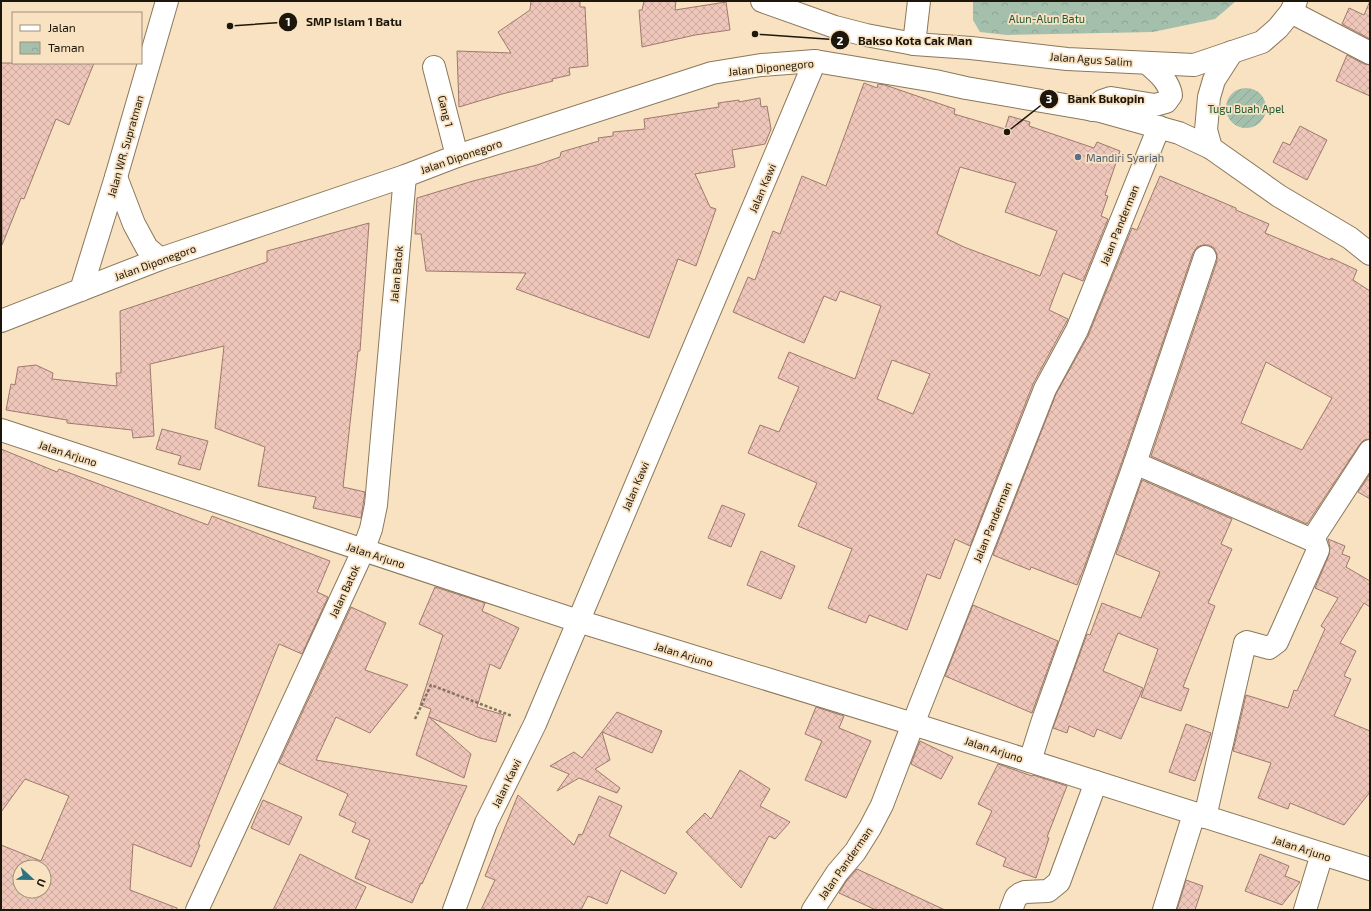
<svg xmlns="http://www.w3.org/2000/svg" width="1371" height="911" font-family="'Exo 2',sans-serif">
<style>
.park{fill:url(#park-crowns)}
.garden{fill:url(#garden-furrows)}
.building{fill:url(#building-cross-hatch);stroke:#9e796e;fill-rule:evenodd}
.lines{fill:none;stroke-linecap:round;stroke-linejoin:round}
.minor-casing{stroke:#8b785a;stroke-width:24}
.major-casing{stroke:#8b785a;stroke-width:24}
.path{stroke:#83755f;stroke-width:2.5;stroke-dasharray:3 2;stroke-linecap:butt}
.minor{stroke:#fff;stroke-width:22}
.major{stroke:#fff;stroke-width:22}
.service-dot{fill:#5c6f8a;stroke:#f8e2c2;stroke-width:1.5}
.labels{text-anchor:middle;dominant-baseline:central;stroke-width:3.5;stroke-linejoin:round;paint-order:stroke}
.park-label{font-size:11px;fill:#1b5a34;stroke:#f8e2c2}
.street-label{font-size:11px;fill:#1d160a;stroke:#f8e2c2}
.service-label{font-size:11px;fill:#4e5e75;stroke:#f8e2c2;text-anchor:start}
.leader{fill:none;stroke:#1d160a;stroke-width:1.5}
.callout-dot{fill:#1d160a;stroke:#f8e2c2;stroke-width:1.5}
.mark-label{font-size:12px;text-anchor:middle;font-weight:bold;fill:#fff}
.callout-label{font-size:12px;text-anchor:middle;font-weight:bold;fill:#1d160a;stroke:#f8e2c2;stroke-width:3.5;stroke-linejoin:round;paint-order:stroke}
</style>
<defs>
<pattern id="park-crowns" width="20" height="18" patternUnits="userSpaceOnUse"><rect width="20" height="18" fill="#a4bfac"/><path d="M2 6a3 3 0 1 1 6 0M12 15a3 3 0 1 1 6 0" fill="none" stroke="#8da393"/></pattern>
<pattern id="garden-furrows" width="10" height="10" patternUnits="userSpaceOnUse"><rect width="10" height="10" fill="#a4bfac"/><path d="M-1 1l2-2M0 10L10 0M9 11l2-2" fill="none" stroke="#8da393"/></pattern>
<pattern id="building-cross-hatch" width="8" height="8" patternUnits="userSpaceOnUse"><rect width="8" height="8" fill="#eec6ba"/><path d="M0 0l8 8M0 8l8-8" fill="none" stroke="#cca99f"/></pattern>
</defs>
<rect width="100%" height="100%" fill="#f8e2c2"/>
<path class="park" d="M973 1H1236L1215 19 1153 32 1007 35 980 32 973 20Z"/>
<circle class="garden" cx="1246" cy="108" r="20"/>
<g class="building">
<path d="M531 1H580V7H585L588 66 569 68 570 75 552 79 553 81 502 94 459 107 457 51 511 53 498 32 530 10Z"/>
<path d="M644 1H676L675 10 726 2 730 30 695 35 642 47 639 10H642Z"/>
<path d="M1370 1V39L1342 24 1349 8 1364 15Z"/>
<path d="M1347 55 1364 64 1370 65V96L1336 81Z"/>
<path d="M1 63H94L69 125 56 119 24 199 21 198 2 245Z"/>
<path d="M864 83 877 88 878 84 885 85 955 109 954 114 1005 129 1009 116 1030 122 1029 126 1094 148 1097 142 1120 151 1105 195 1108 196 1101 216 1108 219 1083 281 1063 273 1049 310 1068 319 1033 384 970 546 955 539 940 579 927 574 907 630 869 615 866 623 828 608 852 549 798 526 817 483 748 453 760 425 779 432 799 387 778 378 789 352 855 379 881 306 840 291 836 301 824 296 804 343 733 312 748 277 755 280 773 231 780 234 802 176 826 186ZM960 167 1016 183 1005 212 1057 231 1040 276 964 247 937 234ZM892 360 930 374 913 414 877 399Z"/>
<path d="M760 98 761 107 767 106 771 129 765 144 732 150 735 167 695 174 710 207 716 209 696 266 678 259 649 338 516 289 526 273 426 271 421 234H415L417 198 473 181 537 165 560 157 561 152 599 141 598 138 613 136V132L645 129 644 119 719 107 718 103 739 100V102Z"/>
<path d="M1300 126 1327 140 1307 180 1273 162 1283 142 1290 145Z"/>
<path d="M1160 176 1236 208V210L1269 224 1265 233 1330 260 1331 258 1357 270 1353 280 1370 291V439L1364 440 1360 444 1307 524 1151 456 1217 261V254L1214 248 1209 245H1203L1197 247 1193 253 1123 459 1084 568 1077 585 1031 567 1030 570 993 555 1056 394 1088 336 1132 228 1137 230ZM1266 362 1332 398 1302 450 1241 423Z"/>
<path d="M369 223 360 351H358L343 487 365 492 361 518 313 508 316 497 258 486 265 447 215 428 224 346 150 364 154 436 133 438 132 430 67 423V420L6 410 11 384 15 385 18 367 36 365 53 373 52 379 117 386 116 373H121L120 311 267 262V251Z"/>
<path d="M162 429 208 441 200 470 178 464 181 456 156 449Z"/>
<path d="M1 449 57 472 59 469 208 525 212 516 330 561 317 592 328 597 302 654 279 644 198 844 200 845 191 867 133 844 130 890 177 908V910H1V845L41 861 69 796 25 779 1 812ZM20 867H44V891H20Z"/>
<path d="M1370 474V499L1358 492Z"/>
<path d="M1142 480 1232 519 1221 544 1232 549 1208 603 1215 606 1183 687 1189 689 1181 711 1141 697 1158 649 1118 633 1103 671 1143 688 1121 739 1097 729 1094 737 1069 726 1067 733 1053 728 1087 634 1090 635 1102 603 1141 618 1160 572 1116 554Z"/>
<path d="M722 505 745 514 731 547 708 538Z"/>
<path d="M1328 539 1345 546 1342 554 1350 557 1346 567 1370 581V607L1364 603 1340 643 1356 651 1344 676 1351 679 1334 716 1370 731V792L1344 825 1290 803 1288 809 1258 798 1271 763 1233 751 1246 695 1288 708 1294 690 1297 691 1325 629 1321 626 1338 598 1315 588 1329 555 1330 547Z"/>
<path d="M761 551 795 566 781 599 747 585Z"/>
<path d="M435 587 485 603 482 611 519 628 500 669 490 664 477 707 504 715 496 742 480 738 429 717 471 754 464 778 416 755 431 709 420 705 443 635 419 624Z"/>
<path d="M973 605 1058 641 1032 713 945 676Z"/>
<path d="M351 607 386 623 365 670 408 685 370 733 336 717 316 760 467 786 422 884 421 883 412 903 355 878 370 840 352 832 356 823 339 815 348 794 279 763Z"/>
<path d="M816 707 844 716 839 728 871 741 846 798 805 780 822 741 805 734Z"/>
<path d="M617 712 662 731 652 753 602 732 610 760 595 769 620 788 617 793 579 778 557 791 569 774 550 766 574 752 582 758Z"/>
<path d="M1186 724 1211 733 1195 781 1169 772Z"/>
<path d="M920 741 953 757 941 779 911 764Z"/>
<path d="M998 764 1032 776 1033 775 1067 786 1047 837 1049 838 1036 878 1003 866 1006 858 976 844 992 811 978 804Z"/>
<path d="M740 770 770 789 760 806 790 822 775 839 769 836 741 888 686 832 705 813 711 819Z"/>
<path d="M518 795 574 845 579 834 582 835 599 796 622 806 609 836 677 873 665 894 621 870 607 904 588 896 581 910H481L495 880 485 876Z"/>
<path d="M263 800 302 817 289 845 251 828Z"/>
<path d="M300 854 366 887 355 910H273Z"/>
<path d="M1260 854 1289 866 1285 876 1300 882 1282 905 1245 891Z"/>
<path d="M857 869 945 910H876L839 893 847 880Z"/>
<path d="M1186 880 1203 886 1195 910H1177Z"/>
</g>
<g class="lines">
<g class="minor-casing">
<g id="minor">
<path d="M762 1 835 27 866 35 914 44 971 48 1067 59 1194 65 1262 42 1278 28 1291 12 1296 1"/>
<path d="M1291 12 1370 53"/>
<path d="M914 44 919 1"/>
<path d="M434 67 457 156"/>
<path d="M1 430 578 621 913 724 1370 869"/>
<path d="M1135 463 1312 540 1316 544 1318 550 1277 642 1269 648 1247 642 1245 643 1205 817"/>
<path d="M1312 540 1370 451"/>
<path d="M1030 761 1042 723 1135 463 1205 257"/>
<path d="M197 910 363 551 371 529 376 505 405 176"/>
<path d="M454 910 486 823 535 724 815 61"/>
<path d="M813 910 837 873 855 852 870 828 882 805 913 724 1045 389 1077 330 1159 127"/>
<path d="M1011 910 1016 897 1020 894 1025 892 1048 891 1059 882 1096 782"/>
<path d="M1164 910 1194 814"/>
<path d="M1305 910 1322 854"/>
</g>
</g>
<g class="major-casing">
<g id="major">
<path d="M1092 110 1102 101 1111 98 1155 105 1166 102 1171 95C1169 81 1157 72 1147 63"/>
<path d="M1211 148 1206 130 1209 97 1214 80 1232 52"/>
<path d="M116 177 134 224 147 248 160 259"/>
<path d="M81 290 116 177 167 1"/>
<path d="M1 321 160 259 405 176 457 156 712 73 761 65 815 61 935 81 966 88 1100 111 1179 133 1211 148 1279 196 1350 238 1370 254"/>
</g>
</g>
<path class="path" d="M415 719 431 685 512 716"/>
<use href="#minor" class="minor"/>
<use href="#major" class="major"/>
</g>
<circle class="service-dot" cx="1078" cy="157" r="4"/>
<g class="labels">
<g class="park-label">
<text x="1047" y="18">Alun-Alun Batu</text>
<text x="1246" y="108">Tugu Buah Apel</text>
</g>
<g class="street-label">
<text transform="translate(1091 59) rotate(4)">Jalan Agus Salim</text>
<text transform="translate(771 67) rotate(-6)">Jalan Diponegoro</text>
<text transform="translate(446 111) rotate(76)">Gang 1</text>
<text transform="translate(125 146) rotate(-74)">Jalan WR. Supratman</text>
<text transform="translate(461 156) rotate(-19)">Jalan Diponegoro</text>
<text transform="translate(762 188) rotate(-67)">Jalan Kawi</text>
<text transform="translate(1119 225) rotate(-68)">Jalan Panderman</text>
<text transform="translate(155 262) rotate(-20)">Jalan Diponegoro</text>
<text transform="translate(396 274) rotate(-85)">Jalan Batok</text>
<text transform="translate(68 453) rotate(18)">Jalan Arjuno</text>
<text transform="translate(635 486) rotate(-67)">Jalan Kawi</text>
<text transform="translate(992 522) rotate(-68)">Jalan Panderman</text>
<text transform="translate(376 555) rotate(18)">Jalan Arjuno</text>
<text transform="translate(344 591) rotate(-65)">Jalan Batok</text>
<text transform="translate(684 654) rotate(17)">Jalan Arjuno</text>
<text transform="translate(994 749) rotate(18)">Jalan Arjuno</text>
<text transform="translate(506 783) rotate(-64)">Jalan Kawi</text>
<text transform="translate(1302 848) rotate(18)">Jalan Arjuno</text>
<text transform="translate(845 863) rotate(-55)">Jalan Panderman</text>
</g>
<g class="service-label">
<text x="1086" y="157">Mandiri Syariah</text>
</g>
</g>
<path class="leader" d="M230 26L288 22M755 34L840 40M1007 132L1049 99"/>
<g class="callout-dot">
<circle cx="230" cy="26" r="4"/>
<circle cx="755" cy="34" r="4"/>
<circle cx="1007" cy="132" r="4"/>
<circle cx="288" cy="22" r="10"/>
<circle cx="840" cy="40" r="10"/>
<circle cx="1049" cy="99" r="10"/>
</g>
<g class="mark-label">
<text x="288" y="26">1</text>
<text x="840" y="45">2</text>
<text x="1049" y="103">3</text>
</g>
<g class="callout-label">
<text x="354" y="26">SMP Islam 1 Batu</text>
<text x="915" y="45">Bakso Kota Cak Man</text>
<text x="1106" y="103">Bank Bukopin</text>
</g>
<rect width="1371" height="911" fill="none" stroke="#1d160a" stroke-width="4"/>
<rect x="12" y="12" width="130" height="52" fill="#f8e2c2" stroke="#a09078"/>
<rect x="20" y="25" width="20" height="6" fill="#ffffff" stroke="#a09078"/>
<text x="48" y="32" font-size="12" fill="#1d160a">Jalan</text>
<rect x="20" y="42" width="20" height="12" fill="url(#park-crowns)" stroke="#a09078"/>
<text x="48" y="52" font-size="12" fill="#1d160a">Taman</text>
<g transform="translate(32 879) rotate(112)"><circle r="19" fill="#f8e2c2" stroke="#a09078"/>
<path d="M0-3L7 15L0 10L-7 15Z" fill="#2c727f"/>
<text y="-6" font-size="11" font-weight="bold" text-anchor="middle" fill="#1d160a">U</text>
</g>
</svg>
